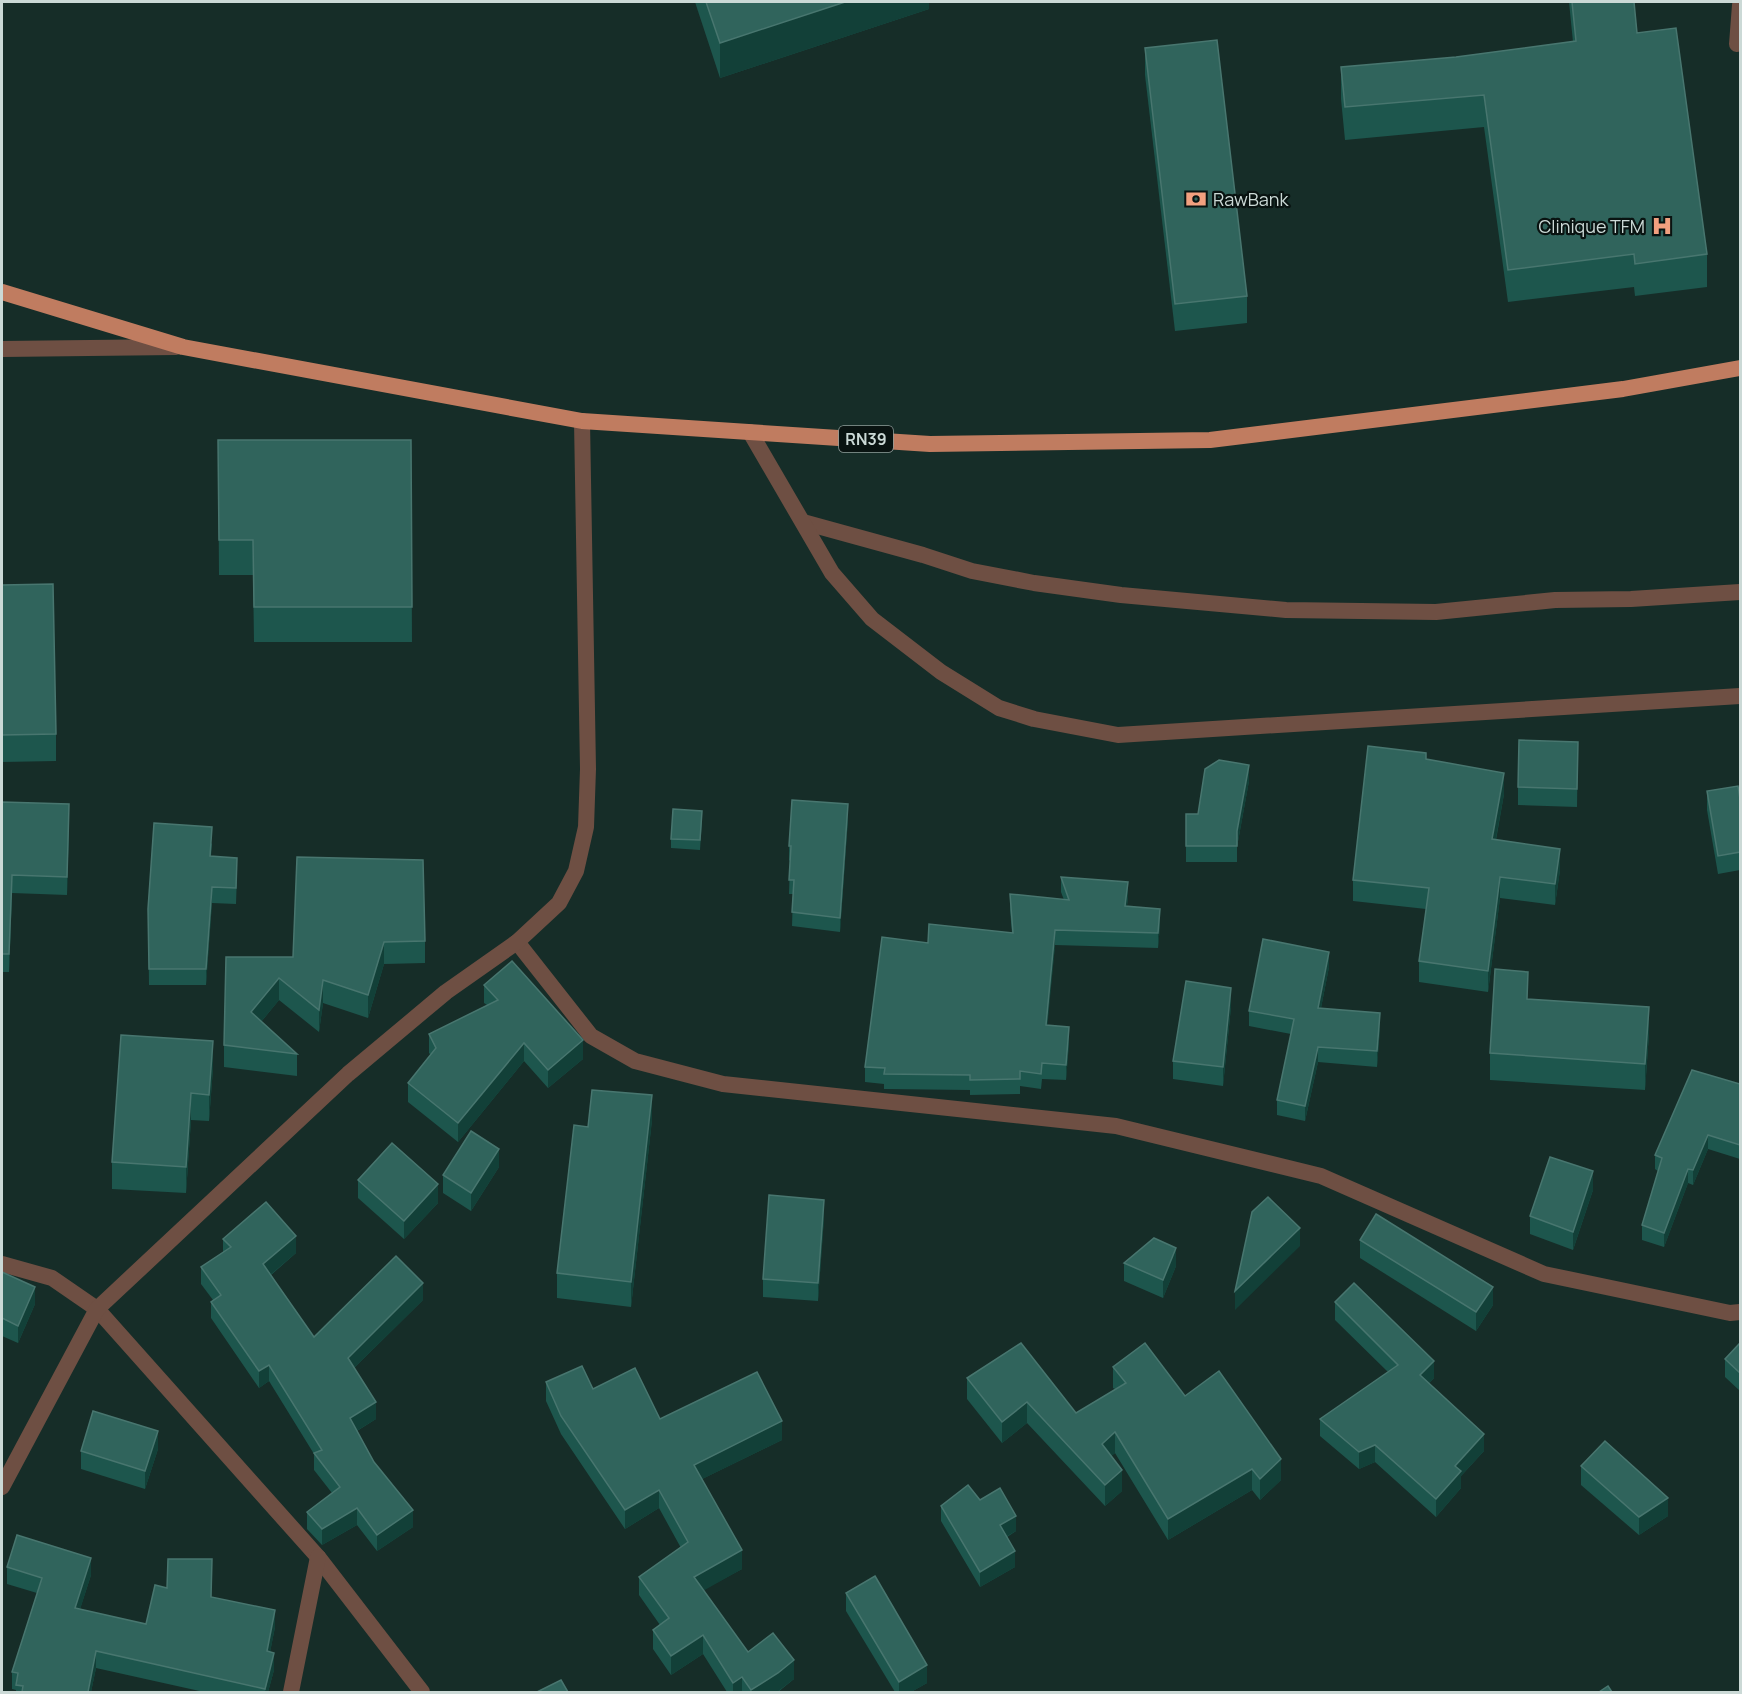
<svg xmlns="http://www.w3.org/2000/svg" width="1742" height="1694" font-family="Manrope,sans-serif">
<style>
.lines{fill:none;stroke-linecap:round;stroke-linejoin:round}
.service{stroke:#6e4f43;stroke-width:16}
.minor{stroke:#6e4f43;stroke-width:16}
.trunk{stroke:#c07c60;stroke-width:16}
.wall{fill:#1d564d}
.shaded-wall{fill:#124038}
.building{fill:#30645c;stroke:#48766f;stroke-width:1.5}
.labels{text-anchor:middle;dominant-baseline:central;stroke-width:4.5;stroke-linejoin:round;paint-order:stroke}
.shield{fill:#091311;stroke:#919e9b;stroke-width:1.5}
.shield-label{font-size:16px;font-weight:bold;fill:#cbd9d6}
.poi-label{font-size:18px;fill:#cbd9d6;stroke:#091311;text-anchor:start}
</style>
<rect width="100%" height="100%" fill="#162d28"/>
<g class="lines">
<path class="service" d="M803 522 923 555 972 571 1034 583 1121 595 1286 610 1436 612 1555 600 1631 599 1740 592"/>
<g class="minor">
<path d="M1737 44 1740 5"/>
<path d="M2 349 176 347"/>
<path d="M750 432 832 573 872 619 941 672 999 708 1034 719 1118 735 1740 696"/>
<path d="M517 942 591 1036 635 1061 723 1084 1116 1126 1321 1176 1544 1274 1730 1313 1740 1312"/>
<path d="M2 1264 52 1278 97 1309 318 1557 422 1692"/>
<path d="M2 1487 97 1309 348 1074 446 992 517 942 559 903 576 871 586 827 588 769 582 421"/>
<path d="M291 1692 318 1557"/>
</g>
<path class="trunk" d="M2 292 183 347 582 421 930 444 1210 440 1623 389 1740 368"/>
</g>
<g class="wall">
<path d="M695 2H929V9L720 78Z"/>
<path d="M1569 2H1634L1637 33 1707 254V287L1635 296 1634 287 1508 302 1484 127 1345 140 1341 99V67L1456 57 1573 42Z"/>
<path d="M1145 48 1247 296V323L1175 331 1145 75Z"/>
<path d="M218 440H411L412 642H254L253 575H219Z"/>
<path d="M2 585 56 734V761L2 762Z"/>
<path d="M1578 742 1577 807 1518 805V787Z"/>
<path d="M1426 759 1504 794 1496 840 1560 870 1555 905 1500 898 1488 992 1419 982V961L1426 909 1353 901V880Z"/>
<path d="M1249 781 1237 847V862H1186V814H1198Z"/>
<path d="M1707 791 1740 799V870L1718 874 1707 810Z"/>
<path d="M2 802 69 823 67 895 12 893 9 972H2Z"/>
<path d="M848 819 840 932 792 926 793 894H789L790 861 789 860V846Z"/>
<path d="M702 820 700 850 671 848V839Z"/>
<path d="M212 843 211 856 237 875 236 904 212 903 206 985H149L148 909Z"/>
<path d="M297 857 425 941V963L384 964 368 1018 323 1003 319 1032 279 1000 261 1022 297 1054V1076L224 1067V1045L293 957Z"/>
<path d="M1061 877 1128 897 1127 906 1160 925 1158 948 1055 945 1047 1026 1069 1043 1066 1080 1042 1079 1041 1089 1020 1086V1094L970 1095V1090L884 1089V1084L865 1082V1067L928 943 1012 933 1010 910V894L1064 900 1061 892Z"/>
<path d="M1329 967 1321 1008 1380 1028 1377 1067 1318 1062 1305 1121 1277 1115V1100L1291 1034 1249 1026V1011Z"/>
<path d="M484 985 583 1059 548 1088 524 1061 458 1142 408 1102V1083L431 1055 429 1053V1034L487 1005 484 1003Z"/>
<path d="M1528 999 1649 1033 1645 1090 1490 1080V1053Z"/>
<path d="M1231 1007 1223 1086 1173 1079V1061Z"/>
<path d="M213 1068 209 1121 191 1120 186 1193 112 1189V1162Z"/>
<path d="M1740 1084V1159L1708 1149 1693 1185 1688 1183 1664 1247 1642 1240V1225L1658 1171 1655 1169V1155Z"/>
<path d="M652 1120 631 1307 557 1298V1273L588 1127Z"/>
<path d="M499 1167 471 1211 443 1193V1175Z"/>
<path d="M358 1180 438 1203 404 1239 358 1198Z"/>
<path d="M1593 1190 1573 1250 1530 1234V1216Z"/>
<path d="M824 1218 818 1301 763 1297V1279Z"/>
<path d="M223 1239 296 1253 271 1275 314 1337 423 1300 354 1368 376 1419 357 1431 374 1462 413 1527 377 1551 357 1525 322 1545 307 1529V1512L332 1493 314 1470V1454L269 1381 259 1388 211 1318V1302L213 1300 201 1284V1267L223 1253Z"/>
<path d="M1360 1240 1493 1305 1476 1331 1360 1258Z"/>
<path d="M1124 1263 1176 1266 1163 1298 1124 1281Z"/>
<path d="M2 1272 35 1304 18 1343 2 1336Z"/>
<path d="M1335 1302 1434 1378 1429 1383 1484 1451 1461 1476V1488L1436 1517 1375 1462 1359 1469 1320 1436V1419L1388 1372 1335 1320Z"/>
<path d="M1740 1343V1391L1725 1377V1359Z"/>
<path d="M1113 1367 1185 1396 1281 1480 1260 1500 1252 1490 1168 1540 1115 1453 1111 1456 1122 1491 1105 1506 1027 1423 1002 1443 967 1399V1378L1076 1413 1115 1389 1113 1388Z"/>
<path d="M546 1382 593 1389 660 1419 782 1440 702 1479 742 1569 703 1590 748 1652 794 1679 778 1692H727L703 1654 671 1675 653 1649V1630L660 1625 639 1595V1577L681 1548 659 1508 625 1529 561 1434 546 1401Z"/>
<path d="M158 1449 145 1489 81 1469V1451Z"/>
<path d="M1581 1466 1668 1516 1639 1535 1581 1485Z"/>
<path d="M980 1500 1016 1531 1007 1537 1015 1567 980 1587 941 1521V1506Z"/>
<path d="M7 1567 91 1575 80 1609 146 1624 211 1597 275 1627 270 1652 274 1670 268 1692H204L96 1668 91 1692H16V1690L12 1689V1672L37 1593 7 1584Z"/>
<path d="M846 1593 927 1683 911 1692H895L846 1611Z"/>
</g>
<g class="shaded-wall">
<path d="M845 2H929V9L720 78V43Z"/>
<path d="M1249 765V781L1237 847V831Z"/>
<path d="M1504 773V794L1492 860V839Z"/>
<path d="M69 804V823L67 895V877Z"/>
<path d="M848 804V819L840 932V918Z"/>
<path d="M1560 849V870L1555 905V884Z"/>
<path d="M12 875V893L9 972V954Z"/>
<path d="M1500 877V898L1488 992V971Z"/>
<path d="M1128 882V897L1125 921V906Z"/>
<path d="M212 887V903L206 985V969Z"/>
<path d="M1160 909V925L1158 948V933Z"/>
<path d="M1055 930V945L1046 1041V1025Z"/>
<path d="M384 942V964L368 1018V995Z"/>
<path d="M1329 952V967L1318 1023V1008Z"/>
<path d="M279 978V1000L251 1034V1012Z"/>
<path d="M323 980V1003L319 1032V1010Z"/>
<path d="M1231 988V1007L1223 1086V1067Z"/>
<path d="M1649 1007V1033L1645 1090V1064Z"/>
<path d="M1380 1013V1028L1377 1067V1051Z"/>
<path d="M1069 1027V1043L1066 1080V1065Z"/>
<path d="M583 1040V1059L548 1088V1070Z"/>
<path d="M213 1041V1068L209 1121V1095Z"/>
<path d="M524 1043V1061L458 1142V1123Z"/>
<path d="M1318 1047V1062L1305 1121V1106Z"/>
<path d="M191 1093V1120L186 1193V1167Z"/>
<path d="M652 1095V1120L631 1307V1282Z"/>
<path d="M1708 1135V1149L1693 1185V1170Z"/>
<path d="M499 1149V1167L471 1211V1193Z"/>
<path d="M1688 1169V1183L1664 1247V1233Z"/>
<path d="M1593 1171V1190L1573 1250V1232Z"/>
<path d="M438 1184V1203L404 1239V1221Z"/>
<path d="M824 1200V1218L818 1301V1283Z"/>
<path d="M1300 1228V1246L1235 1310V1291Z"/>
<path d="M296 1236V1253L263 1281V1264Z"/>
<path d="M1176 1248V1266L1163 1298V1280Z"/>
<path d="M423 1283V1300L348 1374V1358Z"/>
<path d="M35 1287V1304L18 1343V1326Z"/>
<path d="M1493 1287V1305L1476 1331V1312Z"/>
<path d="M1434 1361V1378L1420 1392V1375Z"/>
<path d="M269 1365V1381L259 1388V1371Z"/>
<path d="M376 1402V1419L350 1435V1418Z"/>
<path d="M1027 1402V1423L1002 1443V1422Z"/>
<path d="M782 1421V1440L694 1483V1465Z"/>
<path d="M158 1431V1449L145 1489V1471Z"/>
<path d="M1115 1432V1453L1102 1465V1444Z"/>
<path d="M1484 1434V1451L1461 1476V1488L1436 1517V1499L1455 1466Z"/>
<path d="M1375 1445V1462L1359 1469V1452Z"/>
<path d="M1281 1459V1480L1260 1500V1479Z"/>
<path d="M1252 1469V1490L1168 1540V1519Z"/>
<path d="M1122 1470V1491L1105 1506V1485Z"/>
<path d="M659 1490V1508L625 1529V1510Z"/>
<path d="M1668 1498V1516L1639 1535V1517Z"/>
<path d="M357 1508V1525L322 1545V1529Z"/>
<path d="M413 1510V1527L377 1551V1535Z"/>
<path d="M1016 1516V1531L1000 1540V1525Z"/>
<path d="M742 1550V1569L694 1596V1577Z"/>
<path d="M1015 1551V1567L980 1587V1572Z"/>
<path d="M91 1558V1575L75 1625V1608Z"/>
<path d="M275 1610V1627L267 1668V1651Z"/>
<path d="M703 1635V1654L671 1675V1656Z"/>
<path d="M96 1651V1668L91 1692H88Z"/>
<path d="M274 1653V1670L268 1692H265Z"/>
<path d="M794 1660V1679L777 1692H751V1690Z"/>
<path d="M927 1665V1683L911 1692H899V1682Z"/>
<path d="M742 1677V1692H733V1683Z"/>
</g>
<g class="building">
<path d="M706 2H845L720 43Z"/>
<path d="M1572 2H1634L1637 33 1676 28 1707 254 1635 264 1634 254 1508 270 1484 95 1345 107 1341 67 1456 57 1576 41Z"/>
<path d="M1217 40 1247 296 1175 304 1145 48Z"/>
<path d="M218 440H411L412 607H254L253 540H219Z"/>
<path d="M53 584 56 734 2 735V585Z"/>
<path d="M1519 740 1578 742 1577 789 1518 787Z"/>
<path d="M1368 746 1426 753V759L1504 773 1492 839 1560 849 1555 884 1500 877 1488 971 1419 961 1429 888 1353 880Z"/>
<path d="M1219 760 1249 765 1237 831V846H1186V814H1198L1205 769Z"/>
<path d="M1738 786 1740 799V852L1718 856 1707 791Z"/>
<path d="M792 800 848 804 840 918 792 912 794 880H789L791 846H789Z"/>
<path d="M2 802 69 804 67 877 12 875 9 954H2Z"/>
<path d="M673 809 702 811 700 840 671 839Z"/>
<path d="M154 823 212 827 210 856 237 858 236 888 212 887 206 969H149L148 909Z"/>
<path d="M297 857 423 860 425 941 384 942 368 995 323 980 319 1010 279 978 251 1012 297 1054 224 1045 226 957H293Z"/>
<path d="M1061 877 1128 882 1125 906 1160 909 1158 933 1055 930 1046 1025 1069 1027 1066 1065 1042 1063 1041 1074 1020 1071V1079L970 1080V1075L884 1074 885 1068 865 1067 882 937 928 943 929 924 1013 933 1010 894 1069 900Z"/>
<path d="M1263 939 1329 952 1318 1008 1380 1013 1377 1051 1318 1047 1305 1106 1277 1100 1294 1019 1249 1011Z"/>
<path d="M512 961 583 1040 548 1070 524 1043 458 1123 408 1083 436 1048 429 1034 498 1000 484 985Z"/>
<path d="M1495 969 1528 972 1527 999 1649 1007 1645 1064 1490 1053Z"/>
<path d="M1186 981 1231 988 1223 1067 1173 1061Z"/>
<path d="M121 1035 213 1041 209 1095 191 1093 186 1167 112 1162Z"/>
<path d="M1692 1070 1740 1084V1145L1708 1135 1693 1170 1688 1169 1664 1233 1642 1225 1662 1158 1655 1155Z"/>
<path d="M592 1090 652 1095 631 1282 557 1273 574 1125 588 1127Z"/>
<path d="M471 1131 499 1149 471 1193 443 1175Z"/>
<path d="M392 1143 438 1184 404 1221 358 1180Z"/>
<path d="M1550 1157 1593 1171 1573 1232 1530 1216Z"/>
<path d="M769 1195 824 1200 818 1283 763 1279Z"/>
<path d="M1268 1197 1300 1228 1235 1291 1252 1212Z"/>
<path d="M266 1202 296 1236 263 1264 314 1337 396 1256 423 1283 348 1358 376 1402 350 1418 374 1462 413 1510 377 1535 357 1508 322 1529 307 1512 340 1487 314 1453 322 1450 269 1365 259 1371 211 1302 221 1295 201 1267 231 1247 223 1239Z"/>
<path d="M1376 1214 1493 1287 1476 1312 1360 1240Z"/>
<path d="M1154 1238 1176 1248 1163 1280 1124 1263Z"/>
<path d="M2 1272 35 1287 18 1326 2 1318Z"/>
<path d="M1354 1283 1434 1361 1420 1375 1484 1434 1455 1466 1461 1471 1436 1499 1375 1445 1359 1452 1320 1419 1398 1365 1335 1302Z"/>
<path d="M1021 1343 1076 1413 1126 1383 1113 1367 1145 1343 1185 1396 1219 1371 1281 1459 1260 1479 1252 1469 1168 1519 1115 1432 1102 1444 1122 1470 1105 1485 1027 1402 1002 1422 967 1378Z"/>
<path d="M1740 1343V1373L1725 1359Z"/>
<path d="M582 1366 593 1389 635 1368 660 1419 757 1372 782 1421 694 1465 742 1550 694 1577 748 1652 773 1633 794 1660 778 1673 751 1690 742 1677 733 1683 703 1635 671 1656 653 1630 669 1618 639 1577 688 1542 659 1490 625 1510 561 1416 546 1382Z"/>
<path d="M93 1411 158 1431 145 1471 81 1451Z"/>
<path d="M1605 1441 1668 1498 1639 1517 1581 1466Z"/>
<path d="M968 1485 980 1500 1000 1488 1016 1516 1000 1525 1015 1551 980 1572 941 1506Z"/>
<path d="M17 1535 91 1558 75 1608 146 1624 155 1585 167 1588 168 1559H212L211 1597 275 1610 267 1651 274 1653 265 1689 96 1651 88 1692H22L23 1686 16 1685 18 1673 12 1672 42 1578 7 1567Z"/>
<path d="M875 1576 927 1665 899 1682 846 1593Z"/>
<path d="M561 1680 568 1692H537Z"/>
<path d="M1608 1686 1612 1692H1599Z"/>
</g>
<defs>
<g id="bank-bare" transform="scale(1.62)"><path d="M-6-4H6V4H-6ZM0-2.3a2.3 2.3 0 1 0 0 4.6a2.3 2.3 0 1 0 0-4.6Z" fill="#f2a07f" stroke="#091311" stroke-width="2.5" paint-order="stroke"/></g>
<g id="hospital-bare" transform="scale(1.62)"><path d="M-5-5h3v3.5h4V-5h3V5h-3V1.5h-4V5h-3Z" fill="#f2a07f" stroke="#091311" stroke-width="2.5" paint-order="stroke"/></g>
</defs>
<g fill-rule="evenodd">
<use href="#bank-bare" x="1196" y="199"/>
<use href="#hospital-bare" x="1662" y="226"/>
</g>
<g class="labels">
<rect class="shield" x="839" y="426" width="54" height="26" rx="4.5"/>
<g class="shield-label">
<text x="866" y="439">RN39</text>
</g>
<g class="poi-label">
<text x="1213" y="199">RawBank</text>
<text x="1645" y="226" text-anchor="end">Clinique TFM</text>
</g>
</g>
<rect width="1742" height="1694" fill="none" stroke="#cbd9d6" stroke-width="6"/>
</svg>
